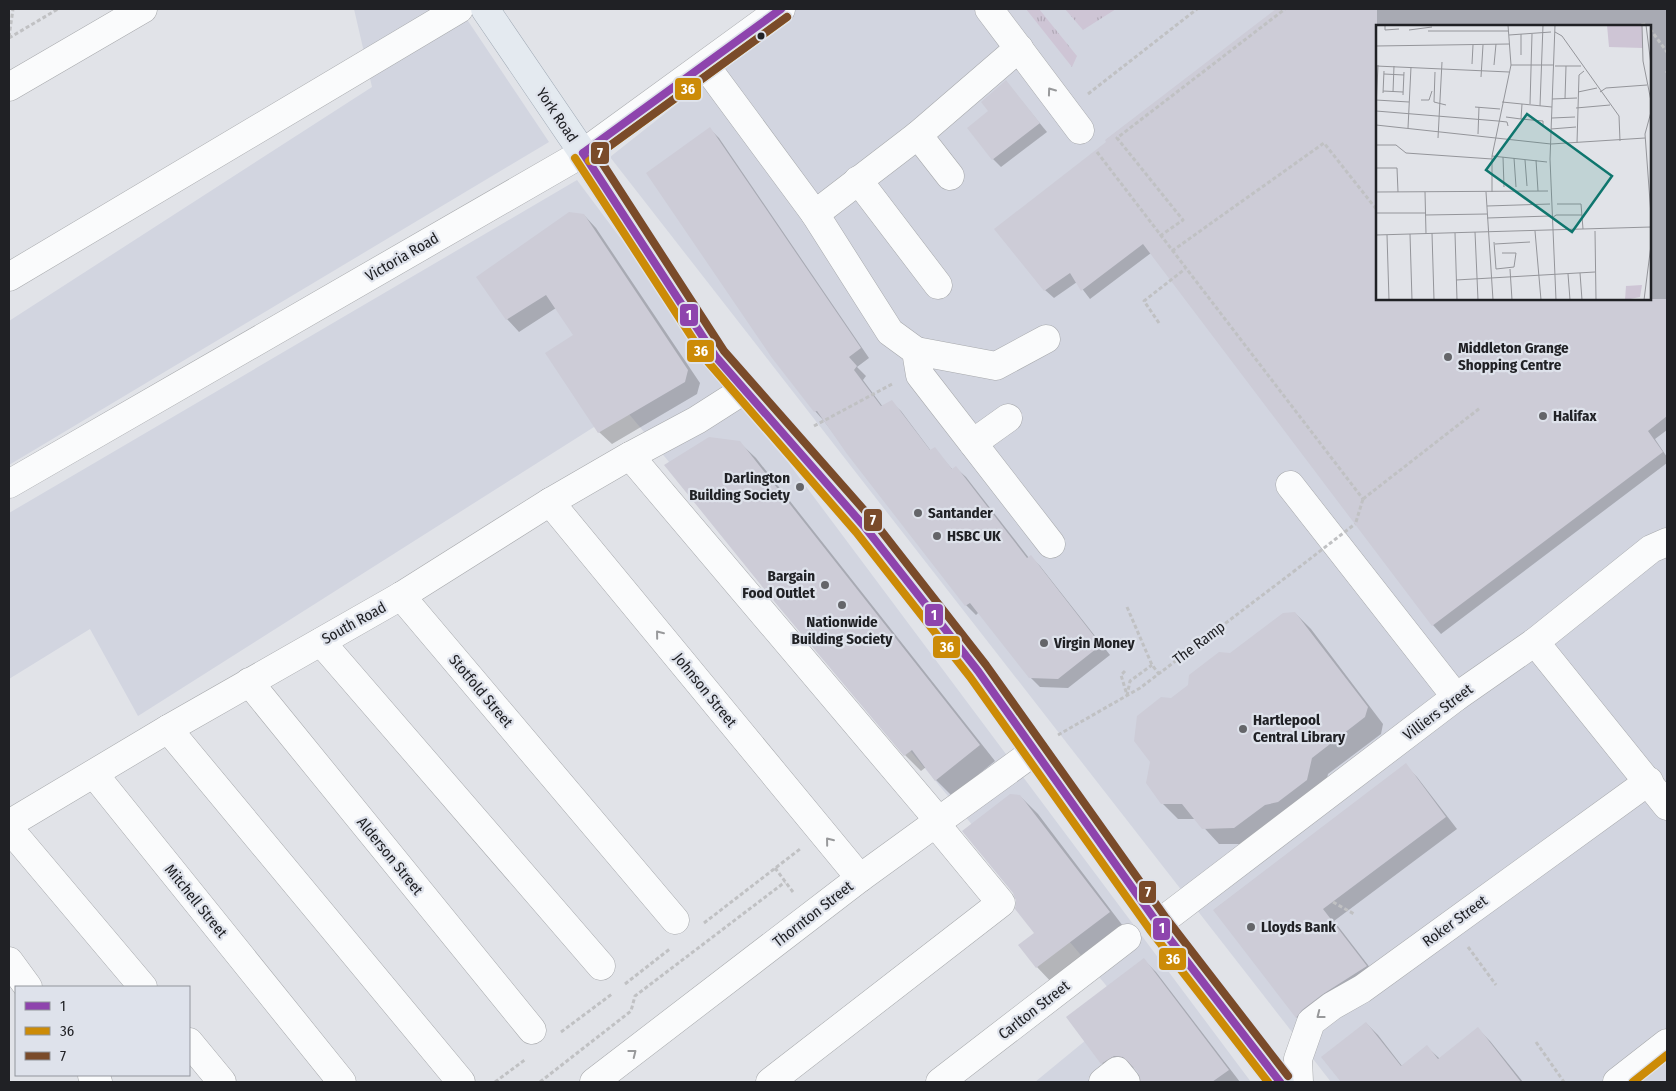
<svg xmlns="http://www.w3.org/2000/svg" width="1676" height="1091" font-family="'Fira Sans Condensed',sans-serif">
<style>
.built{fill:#d2d5e0;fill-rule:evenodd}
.grass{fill:url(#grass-tufts)}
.shadow{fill:#0003;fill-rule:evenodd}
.building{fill:#cdccd7}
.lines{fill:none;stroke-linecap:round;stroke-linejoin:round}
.minor-casing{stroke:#a7a9ac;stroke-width:29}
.major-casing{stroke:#a0aab5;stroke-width:29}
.path{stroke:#c0c1c3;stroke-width:3;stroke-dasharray:4 2.5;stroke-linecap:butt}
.minor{stroke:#fafbfc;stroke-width:28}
.major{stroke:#e4eaf0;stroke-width:28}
.path-bridge{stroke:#c0c1c3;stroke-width:3;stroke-dasharray:4 2.5;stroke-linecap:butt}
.bus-1-casing{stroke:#dee2eb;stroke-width:11}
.bus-2-casing{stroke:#dee2eb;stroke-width:11}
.bus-3-casing{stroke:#dee2eb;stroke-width:11}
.bus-1{stroke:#8e44ad;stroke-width:8}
.bus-2{stroke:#cc8b07;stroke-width:8}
.bus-3{stroke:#7a4b2a;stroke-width:8}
.oneway{stroke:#98999b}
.bus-dot{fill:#202125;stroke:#dee2eb;stroke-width:2}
.poi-dot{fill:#646569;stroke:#dee2eb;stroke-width:2}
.labels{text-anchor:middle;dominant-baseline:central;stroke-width:4.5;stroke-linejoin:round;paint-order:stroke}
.street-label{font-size:15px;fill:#202125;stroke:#dee2eb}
.poi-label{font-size:15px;font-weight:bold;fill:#202125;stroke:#dee2eb;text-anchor:start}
.inset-road{fill:none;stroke:#94959a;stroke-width:1}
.view{fill:#0f766e;fill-opacity:0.15;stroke:#0f766e;stroke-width:2.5}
.inset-edge{fill:none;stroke:#202125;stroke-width:2.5}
.line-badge{stroke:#dee2eb;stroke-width:2}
.badge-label{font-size:14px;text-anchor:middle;font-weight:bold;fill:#fff}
</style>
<defs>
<pattern id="grass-tufts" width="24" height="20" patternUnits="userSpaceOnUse" patternTransform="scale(1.25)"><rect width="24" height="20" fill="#cec5d5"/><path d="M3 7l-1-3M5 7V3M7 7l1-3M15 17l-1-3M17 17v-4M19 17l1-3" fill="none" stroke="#b1a9b7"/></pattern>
</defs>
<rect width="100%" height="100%" fill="#e1e3e8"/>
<g class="built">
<path d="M354 9H460L549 142 9 465V321L372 87Z"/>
<path d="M797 9H1667V1082H1331L610 157ZM1377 26H1650V299H1377Z"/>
<path d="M577 180 1251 1082H1035L1125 1008 624 408 138 716 90 629 9 679V513Z"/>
</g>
<g class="grass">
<path d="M1026 9H1039L1077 56 1072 67Z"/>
<path d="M1065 9H1116L1083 30Z"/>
</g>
<g class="shadow">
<path d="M1279 9H1667V430L1655 439 1667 457V463L1441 634 1433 625 1151 253 1090 299 1077 282 1054 298 1045 290 1108 142 1106 140ZM1377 26H1650V299H1377Z"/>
<path d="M1006 82 1047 132 1001 167 993 159 990 111Z"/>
<path d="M710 129 719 138 869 358 857 367 866 376 863 380 883 407 891 402 901 411 931 451 934 449 953 470 956 468 966 477 1029 558 1031 557 1040 566 1110 655 1068 688 1040 687 1030 677 979 612 976 615 966 605 824 421 815 411Z"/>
<path d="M584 215 596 228 700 383 697 394 612 444 599 432 574 335 556 308 519 332 507 319Z"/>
<path d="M739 442 756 458 995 761 952 796 936 780 926 767 921 771 905 755Z"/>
<path d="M1295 613 1311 629 1383 724 1381 734 1328 774 1323 796 1251 844H1219L1196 819H1178L1162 803 1172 699 1230 655Z"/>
<path d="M1405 765 1417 777 1457 829 1334 921 1378 978 1308 1029 1297 1018 1214 910Z"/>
<path d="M1020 796 1038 814 1126 930 1054 985 1037 967 1020 945 1036 933Z"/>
<path d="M1144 960 1156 972 1240 1082H1142L1143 1079 1137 1068 1128 1067 1114 1075 1102 1063Z"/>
<path d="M1366 1023 1378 1035 1402 1066 1427 1047 1440 1059 1478 1029 1490 1041 1523 1082H1342L1323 1057Z"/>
</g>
<g class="building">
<path d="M1276 9H1377V299H1667V416L1648 431 1663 452 1432 626 1143 244 1081 291 1070 273 1044 291 994 229 1106 142 1105 140Z"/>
<path d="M1006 80 1040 123 992 160 967 128 988 111 981 102Z"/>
<path d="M710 127 861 348 849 357 857 366 854 370 881 406 892 400 930 450 935 447 952 469 956 466 1027 558 1031 555 1101 645 1058 679 1029 678 970 603 965 606 847 454 817 411 814 412 772 358 646 173Z"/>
<path d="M569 212 584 214 688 370 685 382 598 433 545 353 573 335 546 295 506 320 476 277Z"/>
<path d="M709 437 740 441 980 745 935 781 912 750 904 756 778 606 664 465Z"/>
<path d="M1295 612 1368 707 1365 717 1312 758 1307 780 1278 802 1265 805 1234 828 1202 829 1182 804H1161L1146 783 1150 762 1134 741 1137 716 1161 697 1171 698 1188 685 1189 675 1219 652 1230 653 1283 613Z"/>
<path d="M1406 763 1446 817 1323 909 1367 966 1323 994 1302 1010 1296 1018 1213 910Z"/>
<path d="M1010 794 1020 795 1110 912 1036 968 1018 945 1034 933 1015 909 1016 901 1013 893 962 831Z"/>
<path d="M1144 958 1229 1070 1212 1082H1141L1138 1072 1123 1057 1114 1056 1101 1064 1066 1017Z"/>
<path d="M1366 1022 1401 1066 1427 1045 1438 1059 1478 1027 1521 1082H1341L1321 1057Z"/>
</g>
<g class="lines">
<g class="minor-casing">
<g id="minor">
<path d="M989 9 1080 130"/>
<path d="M705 65 815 214 890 332 916 351 920 375 1051 544"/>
<path d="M9 87 143 9"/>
<path d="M918 135 950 176"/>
<path d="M858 180 938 285"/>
<path d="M815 214 918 135 1019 48"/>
<path d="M9 277 459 9"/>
<path d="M916 351 996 366 1046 339"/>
<path d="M973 443 1008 418"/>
<path d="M630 456 939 821"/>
<path d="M9 484 583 153 781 9"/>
<path d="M1290 485 1456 697"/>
<path d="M550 502 860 878"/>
<path d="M401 596 675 920"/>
<path d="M321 642 601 966"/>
<path d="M1535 642 1667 806"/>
<path d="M249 682 532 1030"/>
<path d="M168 729 461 1082"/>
<path d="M94 774 342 1082"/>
<path d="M9 824 168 729 401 596 550 502 626 458 697 420 744 390"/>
<path d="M19 840 143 987"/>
<path d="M1158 924 1456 697 1535 642 1651 549 1667 542"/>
<path d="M9 961 28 987"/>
<path d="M189 1042 222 1082"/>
<path d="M92 1075 98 1082"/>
<path d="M594 1082 860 878 1035 751"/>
<path d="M770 1082 1001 903 935 823"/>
<path d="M940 1082 1127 938"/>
<path d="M1103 1082 1117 1071 1126 1082"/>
<path d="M1299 1082 1298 1059 1311 1022 1332 1006 1362 989 1649 781"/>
<path d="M1617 1082 1667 1043"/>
</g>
</g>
<g class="major-casing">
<path id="major" d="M485 9 583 153 716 357 864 526 978 671 1158 924 1280 1082"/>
</g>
<g class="path">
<path d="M1635 26 1646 24 1648 26"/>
<path d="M1650 29 1667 52"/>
<path d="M9 37 13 9"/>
<path d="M9 38 58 9"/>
<path d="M1666 73 1667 72"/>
<path d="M1088 94 1197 9"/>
<path d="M1097 152 1363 499"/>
<path d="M1160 236 1183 220 1117 138 1285 9"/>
<path d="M1172 251 1324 143 1377 210"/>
<path d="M1159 323 1144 301 1185 269"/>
<path d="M814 426 894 383"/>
<path d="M1363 499 1480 408"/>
<path d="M1356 522 1363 499"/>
<path d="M1127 607 1152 665 1159 674"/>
<path d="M1125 671 1121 675 1127 695"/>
<path d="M1127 696 1130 681 1152 665"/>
<path d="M1058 735 1140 688 1293 572"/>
<path d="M775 868 793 892"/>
<path d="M1333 902 1354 914"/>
<path d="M704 923 800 849"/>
<path d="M1468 947 1496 985"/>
<path d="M625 984 671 948"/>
<path d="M561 1032 612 994"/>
<path d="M1536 1042 1564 1082"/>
<path d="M495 1082 526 1059"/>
<path d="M540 1082 631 1011 635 996 785 882"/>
</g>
<use href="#minor" class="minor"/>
<use href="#major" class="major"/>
<path class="path-bridge" d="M1293 572 1355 524"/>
<g class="bus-1-casing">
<g id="bus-1">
<path d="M583 153 716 357 864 526 978 671 1158 924 1280 1082"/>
<path d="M583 153 781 9"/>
</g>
</g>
<g class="bus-2-casing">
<g id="bus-2">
<path d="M575 158 708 362 856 532 970 677 1150 930 1268 1082"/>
<path d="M589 161 787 17"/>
<path d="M1633 1082 1667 1055"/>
</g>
</g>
<g class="bus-3-casing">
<path id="bus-3" d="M787 17 597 155 724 351 872 519 986 665 1166 918 1288 1076"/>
</g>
<use href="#bus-1" class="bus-1"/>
<use href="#bus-2" class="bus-2"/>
<use href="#bus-3" class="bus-3"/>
</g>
<defs><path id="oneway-chevron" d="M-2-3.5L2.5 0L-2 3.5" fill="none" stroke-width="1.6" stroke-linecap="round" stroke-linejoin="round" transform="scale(1.25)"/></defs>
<g class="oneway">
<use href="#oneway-chevron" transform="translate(1051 91) rotate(-126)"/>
<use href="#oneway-chevron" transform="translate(659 634) rotate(-129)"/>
<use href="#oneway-chevron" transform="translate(829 841) rotate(-129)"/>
<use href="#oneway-chevron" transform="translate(1320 1015) rotate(142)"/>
<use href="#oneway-chevron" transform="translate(633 1053) rotate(-38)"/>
</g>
<circle class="bus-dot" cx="761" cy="36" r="4.5"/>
<g class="poi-dot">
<circle cx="1448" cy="357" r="5"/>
<circle cx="1543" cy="416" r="5"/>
<circle cx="800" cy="487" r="5"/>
<circle cx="918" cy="513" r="5"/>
<circle cx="937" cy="536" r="5"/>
<circle cx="825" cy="585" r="5"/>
<circle cx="842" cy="605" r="5"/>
<circle cx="1044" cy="643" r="5"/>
<circle cx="1243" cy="729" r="5"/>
<circle cx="1251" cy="927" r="5"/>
</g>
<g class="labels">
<g class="street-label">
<text transform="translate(557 115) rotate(56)">York Road</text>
<text transform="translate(402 257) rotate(-30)">Victoria Road</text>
<text transform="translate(354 623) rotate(-29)">South Road</text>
<text transform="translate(1199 643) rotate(-37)">The Ramp</text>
<text transform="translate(705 690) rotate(51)">Johnson Street</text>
<text transform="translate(481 691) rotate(50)">Stotfold Street</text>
<text transform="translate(1438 712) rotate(-37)">Villiers Street</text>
<text transform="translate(390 856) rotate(51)">Alderson Street</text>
<text transform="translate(196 901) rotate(51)">Mitchell Street</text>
<text transform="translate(813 914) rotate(-38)">Thornton Street</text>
<text transform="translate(1455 921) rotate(-36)">Roker Street</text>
<text transform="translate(1034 1010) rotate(-38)">Carlton Street</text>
</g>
<g class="poi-label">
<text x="1458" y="348">Middleton Grange<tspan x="1458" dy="17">Shopping Centre</tspan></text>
<text x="1553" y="416">Halifax</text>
<text x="790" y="478" text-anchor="end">Darlington<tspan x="790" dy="17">Building Society</tspan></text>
<text x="928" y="513">Santander</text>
<text x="947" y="536">HSBC UK</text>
<text x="815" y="576" text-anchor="end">Bargain<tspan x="815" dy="17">Food Outlet</tspan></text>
<text x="842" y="622" text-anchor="middle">Nationwide<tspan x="842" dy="17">Building Society</tspan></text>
<text x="1054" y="643">Virgin Money</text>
<text x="1253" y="720">Hartlepool<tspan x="1253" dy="17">Central Library</tspan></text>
<text x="1261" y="927">Lloyds Bank</text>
</g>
</g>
<g transform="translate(1376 25)">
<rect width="275" height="275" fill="#e1e3e8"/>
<path d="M266 260 264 272 249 275 250 261Z" fill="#cec5d5"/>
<path d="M231 0H266L267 23 233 22Z" fill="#cec5d5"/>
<path class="inset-road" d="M9 0V5L23 4M179 0 174 134 180 275M266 0 267 36 275 76M270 0 275 40M33 5 56 2M52 6H132M179 7 186 11 243 91 244 116M133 10 175 7M0 21 133 19M145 30V9M96 39 97 20M118 40 120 19M135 40H177M0 41 133 47M179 41H205M59 47 58 77 70 80M8 49 28 50M105 52 107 20M7 66 27 67M17 67 18 41M202 67 221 63M224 67 230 63 271 60M7 68 8 46M27 70 28 47M176 74 201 73M189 74 190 41M0 75 33 77M45 75H53L56 66M126 77 176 82M146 79 145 94 167 96V100M154 79 156 9M164 81 167 0M99 82 124 84M0 83 2 40M200 83 234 80M0 86 122 96 131 97 132 101M275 87 269 109 275 190M130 92 145 94M176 93 199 92M0 100 175 119 269 113M32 103 35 42M175 104 200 102M102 109 103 82M62 113 66 37M201 118 203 50 208 46M0 120H20L30 128 116 134M116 131 171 137M127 132 128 162M138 133 140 162M149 135 151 161M160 135 162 166M0 143H21L22 167M0 167 172 166M49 167 50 209M110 167 117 275M116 167V131L135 40 132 0M181 179H205L207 204M111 181 174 179M0 188H49M49 190 111 189M111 193 174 191M176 193 180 190H206M159 206 165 275M219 206 220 275M99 207 102 275M56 208 58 275M79 208 81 275M34 209 36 275M0 210 275 202M11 210 13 275M118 217 120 244 138 242 140 228H126M119 219 154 217M134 244 136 275M204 248 206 275M192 249 194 275M80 255 219 247M268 275 275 220"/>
<path class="view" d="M151 89 236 151 196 207 110 145Z"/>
<rect width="275" height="275" class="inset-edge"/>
</g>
<g class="line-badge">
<rect x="674" y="77" width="28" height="24" rx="5" fill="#cc8b07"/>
<rect x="590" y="141" width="20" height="24" rx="5" fill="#7a4b2a"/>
<rect x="679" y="303" width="20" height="24" rx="5" fill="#8e44ad"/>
<rect x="686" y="339" width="29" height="24" rx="5" fill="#cc8b07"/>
<rect x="863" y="508" width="20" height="24" rx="5" fill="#7a4b2a"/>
<rect x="924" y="603" width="20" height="24" rx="5" fill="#8e44ad"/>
<rect x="932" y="635" width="29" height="24" rx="5" fill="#cc8b07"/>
<rect x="1138" y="880" width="19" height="24" rx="5" fill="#7a4b2a"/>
<rect x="1152" y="917" width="19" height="24" rx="5" fill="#8e44ad"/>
<rect x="1158" y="947" width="29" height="24" rx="5" fill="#cc8b07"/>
</g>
<g class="badge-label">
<text x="688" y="94">36</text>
<text x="600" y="158">7</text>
<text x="689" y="320">1</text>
<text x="701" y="356">36</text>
<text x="873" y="525">7</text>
<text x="934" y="620">1</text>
<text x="947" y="652">36</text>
<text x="1148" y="897">7</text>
<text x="1162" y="933">1</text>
<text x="1173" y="964">36</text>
</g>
<rect width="1676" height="1091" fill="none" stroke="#202125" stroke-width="20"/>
<rect x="15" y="986" width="175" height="90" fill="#dee2eb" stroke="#92959c"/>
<rect x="25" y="1002" width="25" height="8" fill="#8e44ad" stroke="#92959c"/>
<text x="60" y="1011" font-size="15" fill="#202125">1</text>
<rect x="25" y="1027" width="25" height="8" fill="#cc8b07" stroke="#92959c"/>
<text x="60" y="1036" font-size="15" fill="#202125">36</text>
<rect x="25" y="1052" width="25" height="8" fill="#7a4b2a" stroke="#92959c"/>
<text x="60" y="1061" font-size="15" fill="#202125">7</text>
</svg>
